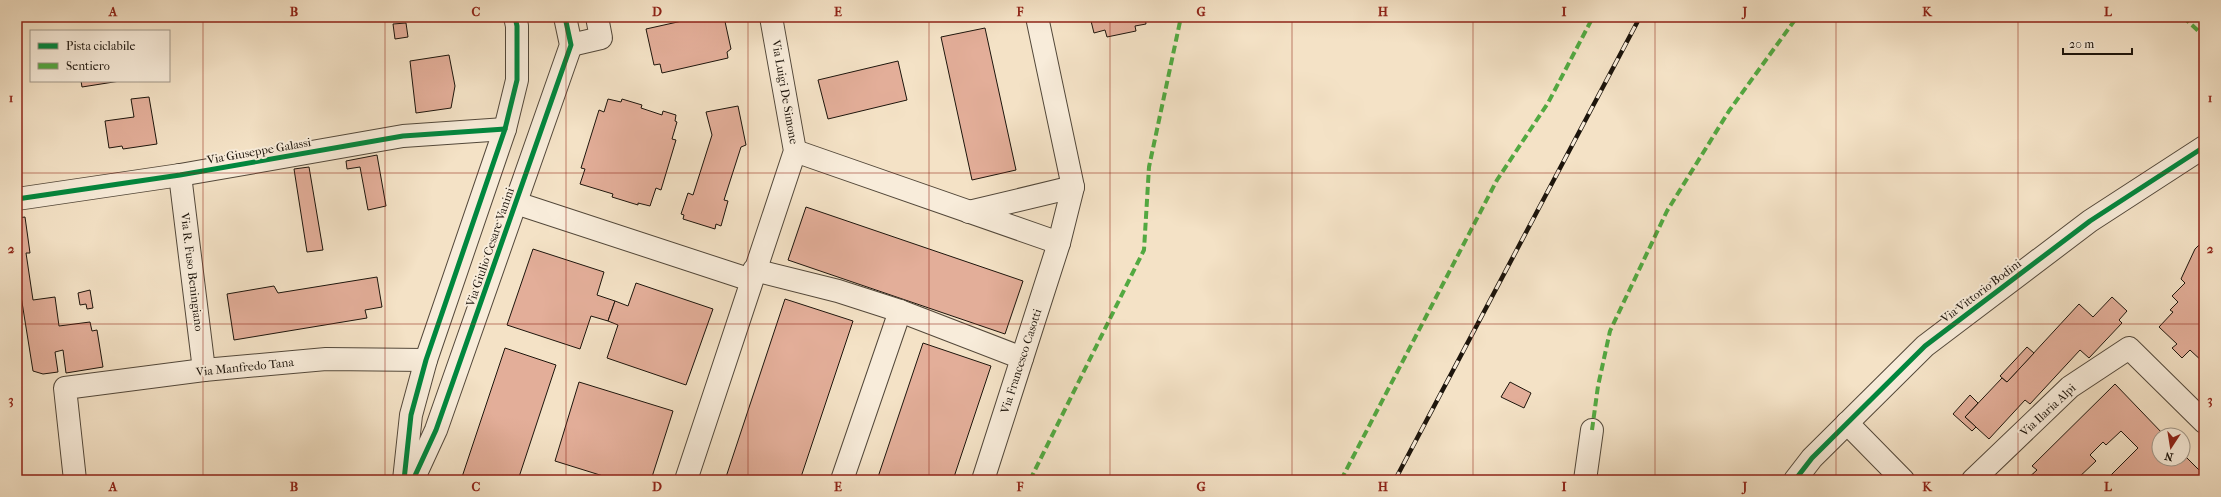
<svg xmlns="http://www.w3.org/2000/svg" width="2221" height="497" font-family="'IM FELL French Canon',serif">
<style>
.building{fill:#e3ae99;stroke:#1d150c}
.lines{fill:none;stroke-linecap:round;stroke-linejoin:round}
.minor-casing{stroke:#53483a;stroke-width:24}
.minor{stroke:#f8ecda;stroke-width:22}
.rail-casing{stroke:#1d150c;stroke-width:4.5}
.rail{stroke:#f8ecda;stroke-width:3;stroke-dasharray:9;stroke-linecap:butt}
.quiet{stroke:#52a941;stroke-width:4;stroke-dasharray:8 4;stroke-linecap:butt}
.cycleway-casing{stroke:#f8ecda;stroke-width:8}
.cycleway{stroke:#00873e;stroke-width:5}
.grid{fill:none;stroke:#8f2418;stroke-width:1;stroke-opacity:0.55}
.labels{text-anchor:middle;dominant-baseline:central;stroke-width:4;stroke-linejoin:round;paint-order:stroke}
.street-label{font-size:12px;fill:#1d150c;stroke:#f8ecda}
.neatline{fill:none;stroke:#8f2418;stroke-width:1.5}
.grid-label{font-size:13px;text-anchor:middle;font-weight:bold;fill:#8f2418}
</style>
<rect width="100%" height="100%" fill="#f4e2c6"/>
<filter id="stains"><feTurbulence type="fractalNoise" baseFrequency=".005" numOctaves="4"/><feColorMatrix values="0 0 0 0 .2 0 0 0 0 .09 0 0 0 0 .02 0 0 0 .5 -.17"/></filter>
<radialGradient id="worn" r=".72"><stop offset=".6" stop-color="#630" stop-opacity="0"/><stop offset="1" stop-color="#630" stop-opacity=".3"/></radialGradient>
<g class="building">
<path d="M700 17H724L731 49 727 52 728 58 662 73 660 64 654 65 646 29Z"/>
<path d="M1090 17H1145L1146 24 1135 26 1136 31 1107 37 1105 30 1094 33Z"/>
<path d="M406 23 408 37 395 39 393 24Z"/>
<path d="M985 28 1016 170 972 180 941 37Z"/>
<path d="M449 55 455 86 451 108 416 113 410 61Z"/>
<path d="M898 61 907 100 828 119 818 80Z"/>
<path d="M81 81H120L82 87Z"/>
<path d="M149 97 157 144 123 149 122 146 109 148 105 121 134 117 131 99Z"/>
<path d="M608 99 621 102 622 99 642 105 641 108 662 115 663 111 676 115 675 121 677 122 672 139 676 140 661 190 656 188 650 206 638 203V205L612 197 613 194 580 184 585 169 581 168 599 110 604 112Z"/>
<path d="M738 106 746 145 741 147 724 200 728 201 721 226 716 224 715 229 683 219 684 215 681 214 688 193 693 195 712 135 706 112Z"/>
<path d="M377 155 386 206 368 210 360 167 347 169 346 161Z"/>
<path d="M309 167 323 250 307 252 294 169Z"/>
<path d="M806 207 1023 281 1005 334 788 260Z"/>
<path d="M25 217 30 253H26L33 300 55 297 59 326 90 322 92 331 97 330 103 367 66 373 63 350 55 352 58 372 43 374 33 371 17 271V218Z"/>
<path d="M2204 240V294L2199 299 2204 303V363L2190 350 2182 358 2172 348 2177 344 2159 327 2173 312 2170 310 2178 302 2172 296 2185 283 2181 279 2195 249Z"/>
<path d="M533 249 604 272 597 295 615 301 608 321 591 316 580 349 507 325Z"/>
<path d="M377 277 382 307 365 310 367 318 234 340 227 294 274 286 278 293Z"/>
<path d="M636 283 713 309 686 385 607 358 618 325 608 321 615 301 628 306Z"/>
<path d="M90 290 93 308 87 309 86 304 80 305 78 293Z"/>
<path d="M2112 297 2127 311 2119 320 2122 323 2089 358 2080 350 2030 404 2025 400 1989 439 1965 417 2002 378 2007 382 2079 304 2093 317Z"/>
<path d="M785 299 853 321 800 480H725Z"/>
<path d="M923 343 991 366 953 480H877Z"/>
<path d="M2027 347 2034 353 2007 382 2000 376Z"/>
<path d="M505 348 556 365 518 480H461Z"/>
<path d="M579 382 673 411 651 480H616L555 461Z"/>
<path d="M1510 382 1531 393 1524 408 1501 397Z"/>
<path d="M2115 384 2164 435H2159V459H2183V454L2204 475V480H2116L2111 475 2138 448 2121 431 2106 445 2103 442 2090 455 2096 461 2076 480H2020L2024 477 2026 480 2037 470 2032 466Z"/>
<path d="M1970 395 1978 403 1965 417 1976 427 1972 431 1953 414Z"/>
</g>
<g class="lines">
<g class="minor-casing">
<g id="minor">
<path d="M571 45 601 38 597 17"/>
<path d="M795 151 1059 243"/>
<path d="M180 175 204 370"/>
<path d="M17 199 180 175 403 136 505 129"/>
<path d="M516 203 751 280"/>
<path d="M969 212 1073 187"/>
<path d="M754 270 838 291 900 311 1022 358"/>
<path d="M1847 423 1903 480"/>
<path d="M75 480 65 388 204 370 326 359 426 360"/>
<path d="M404 480 411 415 426 360 505 129 517 80V26L515 17"/>
<path d="M413 480 436 430 571 45 565 17"/>
<path d="M686 480 795 151 771 17"/>
<path d="M842 480 900 311"/>
<path d="M983 480 1059 243 1073 187 1037 17"/>
<path d="M1585 480 1592 430"/>
<path d="M1795 480 1812 458 1925 346 2090 221 2204 147"/>
<path d="M1973 480 2070 387 2129 348 2204 422"/>
</g>
</g>
<use href="#minor" class="minor"/>
<g class="rail-casing">
<path id="rail" d="M1395 480 1640 17"/>
</g>
<use href="#rail" class="rail"/>
<g class="quiet">
<path d="M2183 17 2204 36"/>
<path d="M1592 430 1598 386 1610 331 1667 211 1729 111 1797 17"/>
<path d="M1030 480 1144 250 1149 167 1181 17"/>
<path d="M1341 480 1497 180 1548 103 1593 17"/>
</g>
<g class="cycleway-casing">
<g id="cycleway">
<path d="M17 199 180 175 403 136 505 129"/>
<path d="M404 480 411 415 426 360 505 129 517 80V26L515 17"/>
<path d="M413 480 436 430 571 45 565 17"/>
<path d="M1795 480 1812 458 1925 346 2090 221 2204 147"/>
</g>
</g>
<use href="#cycleway" class="cycleway"/>
</g>
<path class="grid" d="M203 17V480M385 17V480M566 17V480M748 17V480M929 17V480M1110 17V480M1292 17V480M1473 17V480M1655 17V480M1836 17V480M2018 17V480M17 173H2204M17 324H2204"/>
<g class="labels">
<g class="street-label">
<text transform="translate(785 92) rotate(80)">Via Luigi De Simone</text>
<text transform="translate(259 151) rotate(-10)">Via Giuseppe Galassi</text>
<text transform="translate(490 247) rotate(-71)">Via Giulio Cesare Vanini</text>
<text transform="translate(192 272) rotate(83)">Via R. Fuso Beningiano</text>
<text transform="translate(1981 291) rotate(-37)">Via Vittorio Bodini</text>
<text transform="translate(1021 361) rotate(-72)">Via Francesco Casotti</text>
<text transform="translate(245 367) rotate(-6)">Via Manfredo Tana</text>
<text transform="translate(2048 410) rotate(-43)">Via Ilaria Alpi</text>
</g>
</g>
<rect width="2221" height="497" fill="none" stroke="#f4e2c6" stroke-width="44"/>
<rect x="30" y="30" width="140" height="52" fill="#f8ecda" stroke="#a09688"/>
<rect x="38" y="43" width="20" height="6" fill="#00873e" stroke="#a09688"/>
<text x="66" y="50" font-size="12" fill="#1d150c">Pista ciclabile</text>
<rect x="38" y="63" width="20" height="6" fill="#52a941" stroke="#a09688"/>
<text x="66" y="70" font-size="12" fill="#1d150c">Sentiero</text>
<g transform="translate(2171 447) rotate(192)"><circle r="19" fill="#f8ecda" stroke="#a09688"/>
<path d="M0-3L7 15L0 10L-7 15Z" fill="#8f2418"/>
<text y="-6" font-size="11" font-weight="bold" text-anchor="middle" fill="#1d150c">N</text>
</g>
<path d="M2063 48v6h69v-6" fill="none" stroke="#1d150c" stroke-width="2"/>
<text x="2069" y="48" font-size="12" fill="#1d150c" stroke="#f8ecda" stroke-width="3" paint-order="stroke">20 m</text>
<rect x="22" y="22" width="2177" height="453" class="neatline"/>
<g class="grid-label">
<text x="113" y="16">A</text>
<text x="294" y="16">B</text>
<text x="476" y="16">C</text>
<text x="657" y="16">D</text>
<text x="838" y="16">E</text>
<text x="1020" y="16">F</text>
<text x="1201" y="16">G</text>
<text x="1383" y="16">H</text>
<text x="1564" y="16">I</text>
<text x="1745" y="16">J</text>
<text x="1927" y="16">K</text>
<text x="2108" y="16">L</text>
<text x="11" y="102">1</text>
<text x="2210" y="102">1</text>
<text x="11" y="253">2</text>
<text x="2210" y="253">2</text>
<text x="11" y="404">3</text>
<text x="2210" y="404">3</text>
<text x="113" y="491">A</text>
<text x="294" y="491">B</text>
<text x="476" y="491">C</text>
<text x="657" y="491">D</text>
<text x="838" y="491">E</text>
<text x="1020" y="491">F</text>
<text x="1201" y="491">G</text>
<text x="1383" y="491">H</text>
<text x="1564" y="491">I</text>
<text x="1745" y="491">J</text>
<text x="1927" y="491">K</text>
<text x="2108" y="491">L</text>
</g>
<rect width="100%" height="100%" filter="url(#stains)"/>
<rect width="100%" height="100%" fill="url(#worn)"/>
</svg>
